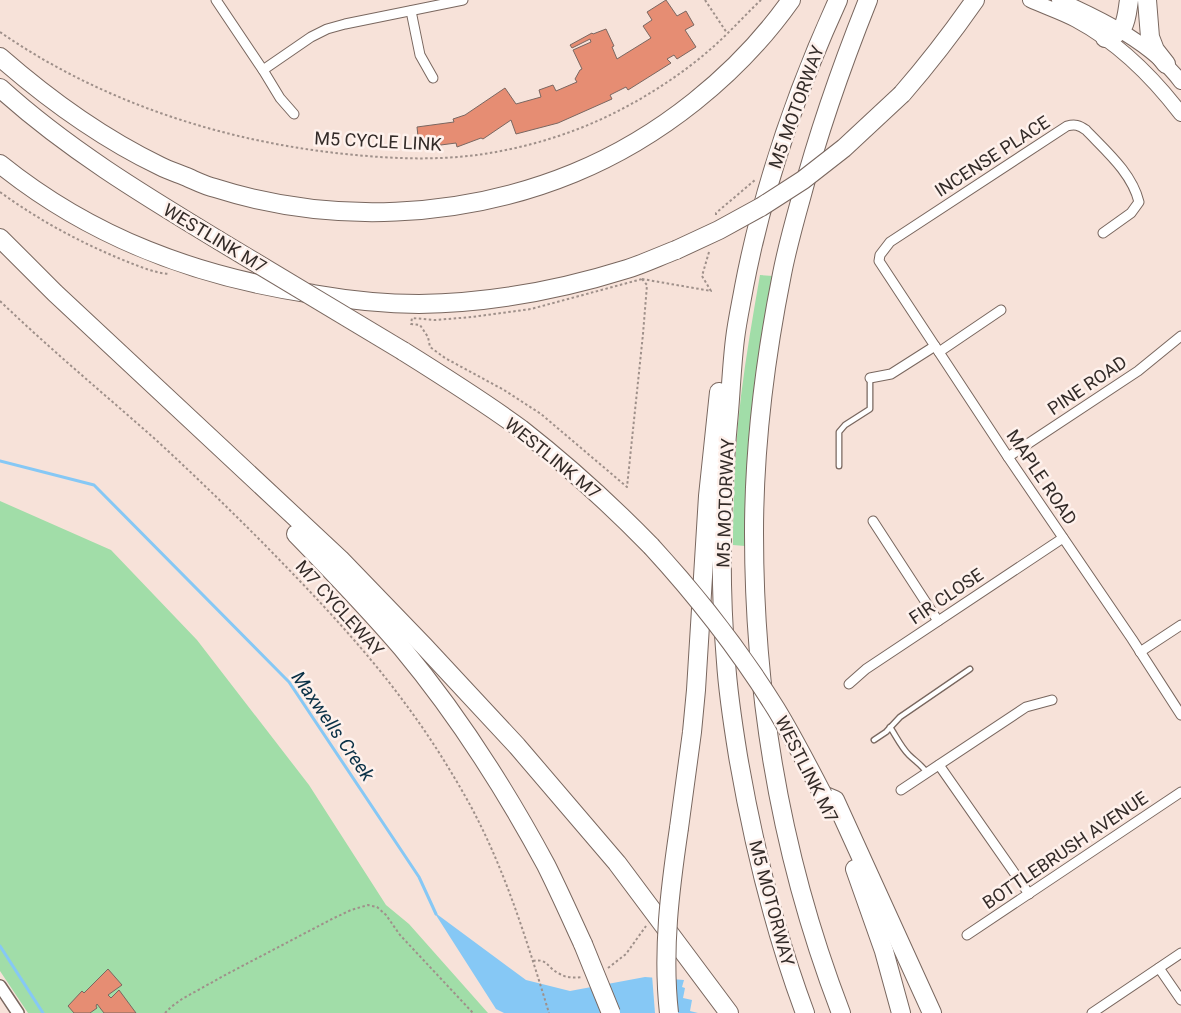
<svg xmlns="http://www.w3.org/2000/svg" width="1181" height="1013" font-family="Roboto,sans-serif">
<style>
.green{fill:#a1dda8}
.water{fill:#86c8f5}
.pier{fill:#f7e2d9}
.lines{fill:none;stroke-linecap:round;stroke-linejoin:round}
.stream{stroke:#86c8f5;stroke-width:3}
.building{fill:#e68d73;stroke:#7a6761}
.service-casing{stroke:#79675f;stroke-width:7}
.minor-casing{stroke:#79675f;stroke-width:11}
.tertiary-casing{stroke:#79675f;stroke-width:14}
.secondary-casing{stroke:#79675f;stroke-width:16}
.motorway-casing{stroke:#79675f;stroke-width:20}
.path{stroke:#9f908a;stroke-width:2;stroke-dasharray:2.5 2.5;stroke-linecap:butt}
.service{stroke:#fff;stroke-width:4.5}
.minor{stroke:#fff;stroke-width:9}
.tertiary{stroke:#fff;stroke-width:11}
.secondary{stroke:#fff;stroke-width:14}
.motorway{stroke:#fff;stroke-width:18}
.motorway-bridge-casing{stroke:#79675f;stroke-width:20;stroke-linecap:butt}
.motorway-bridge{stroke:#fff;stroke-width:18}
.labels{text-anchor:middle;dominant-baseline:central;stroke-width:5;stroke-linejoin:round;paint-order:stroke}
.street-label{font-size:18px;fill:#332b28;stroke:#fef1ec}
.water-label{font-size:19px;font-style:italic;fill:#093046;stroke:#fef1ec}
</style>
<rect width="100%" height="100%" fill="#f7e2d9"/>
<g class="green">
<path d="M760 275 773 276 746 506 745 546 733 545C733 495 735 445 741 396 746 355 753 315 760 275Z"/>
<path d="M0 501 111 550 197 640 309 785 386 905 409 924 488 1013H28L0 971Z"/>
</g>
<path class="water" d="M434 912 526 980 570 991 645 977 684 980 682 987 685 988 683 998 692 1000 690 1011 698 1013H504L496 1009Z"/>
<path class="pier" d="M652 975 675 977 678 1013H655Z"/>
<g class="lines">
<g class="stream">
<path d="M0 461 94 485 289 682 419 877 436 914"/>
<path d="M0 946 43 1013"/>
</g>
</g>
<g class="building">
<path d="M666 0 677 16 686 11 694 25 685 30 696 47 677 59 674 55 667 59 671 63 628 90 626 87 610 95 612 99 558 123 516 134 511 120 483 139 481 138 457 147 456 143 433 146V144L419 146 417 127 454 122 453 119 465 115 505 88 516 104 541 97 539 90 553 85 556 91 577 82 575 79 580 70 582 69 573 50 591 42 590 39 572 48 570 45 592 33 593 34 606 29 614 46 612 47 617 59 651 38 643 26 652 20 647 12Z"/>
<path d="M108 969 122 985 108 995 111 998 119 990 136 1013H104L97 1004 96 1006 97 1008 90 1013H74L68 1006 82 991 84 993Z"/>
</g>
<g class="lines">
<g class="service-casing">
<g id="service">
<path d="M839 466V432L845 425 870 409V378"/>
<path d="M890 727C896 736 901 747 909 755 915 761 922 765 927 773"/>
<path d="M874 740 886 732 900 717 970 669"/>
</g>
</g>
<g class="minor-casing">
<g id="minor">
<path d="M216 0 263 70 280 98 294 114"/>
<path d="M411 11 420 55 433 78"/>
<path d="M263 70 311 37 327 29 345 24 463 0"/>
<path d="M1103 233 1131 213 1139 202C1132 173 1106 151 1086 130 1079 125 1075 124 1067 126L890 242 880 255 879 261 1008 457 1132 639 1181 715"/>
<path d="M939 352 1001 310"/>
<path d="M870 378 891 374 935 346"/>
<path d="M1008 457 1138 371 1181 336"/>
<path d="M873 521 938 621"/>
<path d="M1140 652 1181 625"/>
<path d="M849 684 866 669 1063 538"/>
<path d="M939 765 1029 894"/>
<path d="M901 790 1026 707 1052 700"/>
<path d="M967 935 1181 792"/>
<path d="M1159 968 1181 1000"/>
<path d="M1092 1013 1181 953"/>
</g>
</g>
<g class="tertiary-casing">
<path id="tertiary" d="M0 986 18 1013"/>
</g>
<g class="secondary-casing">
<g id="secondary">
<path d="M1030 0C1045 7 1061 12 1076 20 1119 43 1152 76 1181 114"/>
<path d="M1059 0C1102 19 1153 44 1181 82"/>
</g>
</g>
<g class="motorway-casing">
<g id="motorway">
<path d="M1147 0 1150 37 1155 50 1166 64"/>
<path d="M1105 38C1127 33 1126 19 1129 0"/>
<path d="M0 57C48 99 102 138 160 166 170 171 180 174 189 178 198 182 206 186 215 188 331 225 462 219 574 173 659 138 738 75 791 0"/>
<path d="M0 88C66 148 142 194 218 240"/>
<path d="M902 94C928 64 952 33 975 0"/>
<path d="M0 164C92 238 197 277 313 294 348 300 384 304 419 304 489 303 560 290 627 269 643 264 660 256 676 250"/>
<path d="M0 238 55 293 340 559 424 646 517 746 617 863 729 1013"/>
<path d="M403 351C443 376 483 401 521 429 567 465 610 504 651 546"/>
<path d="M296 534C332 571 368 608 402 648 457 714 505 789 546 865 559 891 571 918 583 944"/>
<path d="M823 795 835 800 932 1013"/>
<path d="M679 828 692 732 696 690 708 496 719 392"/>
<path d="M855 869 884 951 901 1013"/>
<path d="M805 1013C774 930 753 843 738 756 733 725 728 693 726 662 719 579 721 495 729 412 731 388 732 363 735 339 737 322 741 304 744 287 763 188 796 92 838 0"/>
<path d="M841 1013C782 860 754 696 754 533 754 446 765 359 782 274 787 248 794 223 801 198 819 130 842 65 868 0"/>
</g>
</g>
<g class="path">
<path d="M705 0 727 33"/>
<path d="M0 32C104 104 231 144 356 155 396 159 437 160 477 155 527 148 576 133 620 110 653 93 686 71 713 47 730 32 745 15 761 0"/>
<path d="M0 192C40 221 83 244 128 262 141 267 155 273 169 274"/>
<path d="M716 215V213L755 180"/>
<path d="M642 279 647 285 643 334 627 487 541 414 504 390 445 358 430 347 428 337 420 325 411 324 412 318 435 320 472 317 531 309Z"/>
<path d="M642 279 711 291 702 276 709 252"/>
<path d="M0 301C50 349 103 393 155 439 191 472 226 506 261 541 312 593 364 647 407 706 430 737 450 769 469 803 505 869 527 941 549 1013"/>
<path d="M533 961C547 958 547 967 558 973 566 978 573 978 582 977"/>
<path d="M608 968 626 954 646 926"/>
<path d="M165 1013 171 1007 182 999 227 974 332 919 351 910 368 905 377 907 386 915 400 935 473 1013"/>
</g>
<use href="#service" class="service"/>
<use href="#minor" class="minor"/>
<use href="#tertiary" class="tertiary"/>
<use href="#secondary" class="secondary"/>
<use href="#motorway" class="motorway"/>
<g class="motorway-bridge-casing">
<g id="motorway-bridge">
<path d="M218 240 403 351"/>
<path d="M676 250 719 230 761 207 803 180 844 148 902 94"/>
<path d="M651 546C697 596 740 651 776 709 793 737 808 766 823 795"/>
<path d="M583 944 611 1013"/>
<path d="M669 1013C662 951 670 889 679 828"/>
</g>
</g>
<use href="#motorway-bridge" class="motorway-bridge"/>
</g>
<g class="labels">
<g class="street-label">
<text transform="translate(796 107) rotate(-70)">M5 MOTORWAY</text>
<text transform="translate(378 141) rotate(3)">M5 CYCLE LINK</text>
<text transform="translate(992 156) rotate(-33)">INCENSE PLACE</text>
<text transform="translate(215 238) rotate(31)">WESTLINK M7</text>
<text transform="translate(1087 385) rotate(-34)">PINE ROAD</text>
<text transform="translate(553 458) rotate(39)">WESTLINK M7</text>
<text transform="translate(1042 477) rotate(56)">MAPLE ROAD</text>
<text transform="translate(725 503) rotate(-88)">M5 MOTORWAY</text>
<text transform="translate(946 596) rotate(-34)">FIR CLOSE</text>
<text transform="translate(340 608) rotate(48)">M7 CYCLEWAY</text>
<text transform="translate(807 769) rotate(63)">WESTLINK M7</text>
<text transform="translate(1065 850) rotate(-34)">BOTTLEBRUSH AVENUE</text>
<text transform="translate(772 903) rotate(75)">M5 MOTORWAY</text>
</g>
<g class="water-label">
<text transform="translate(333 726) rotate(55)">Maxwells Creek</text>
</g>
</g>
</svg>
